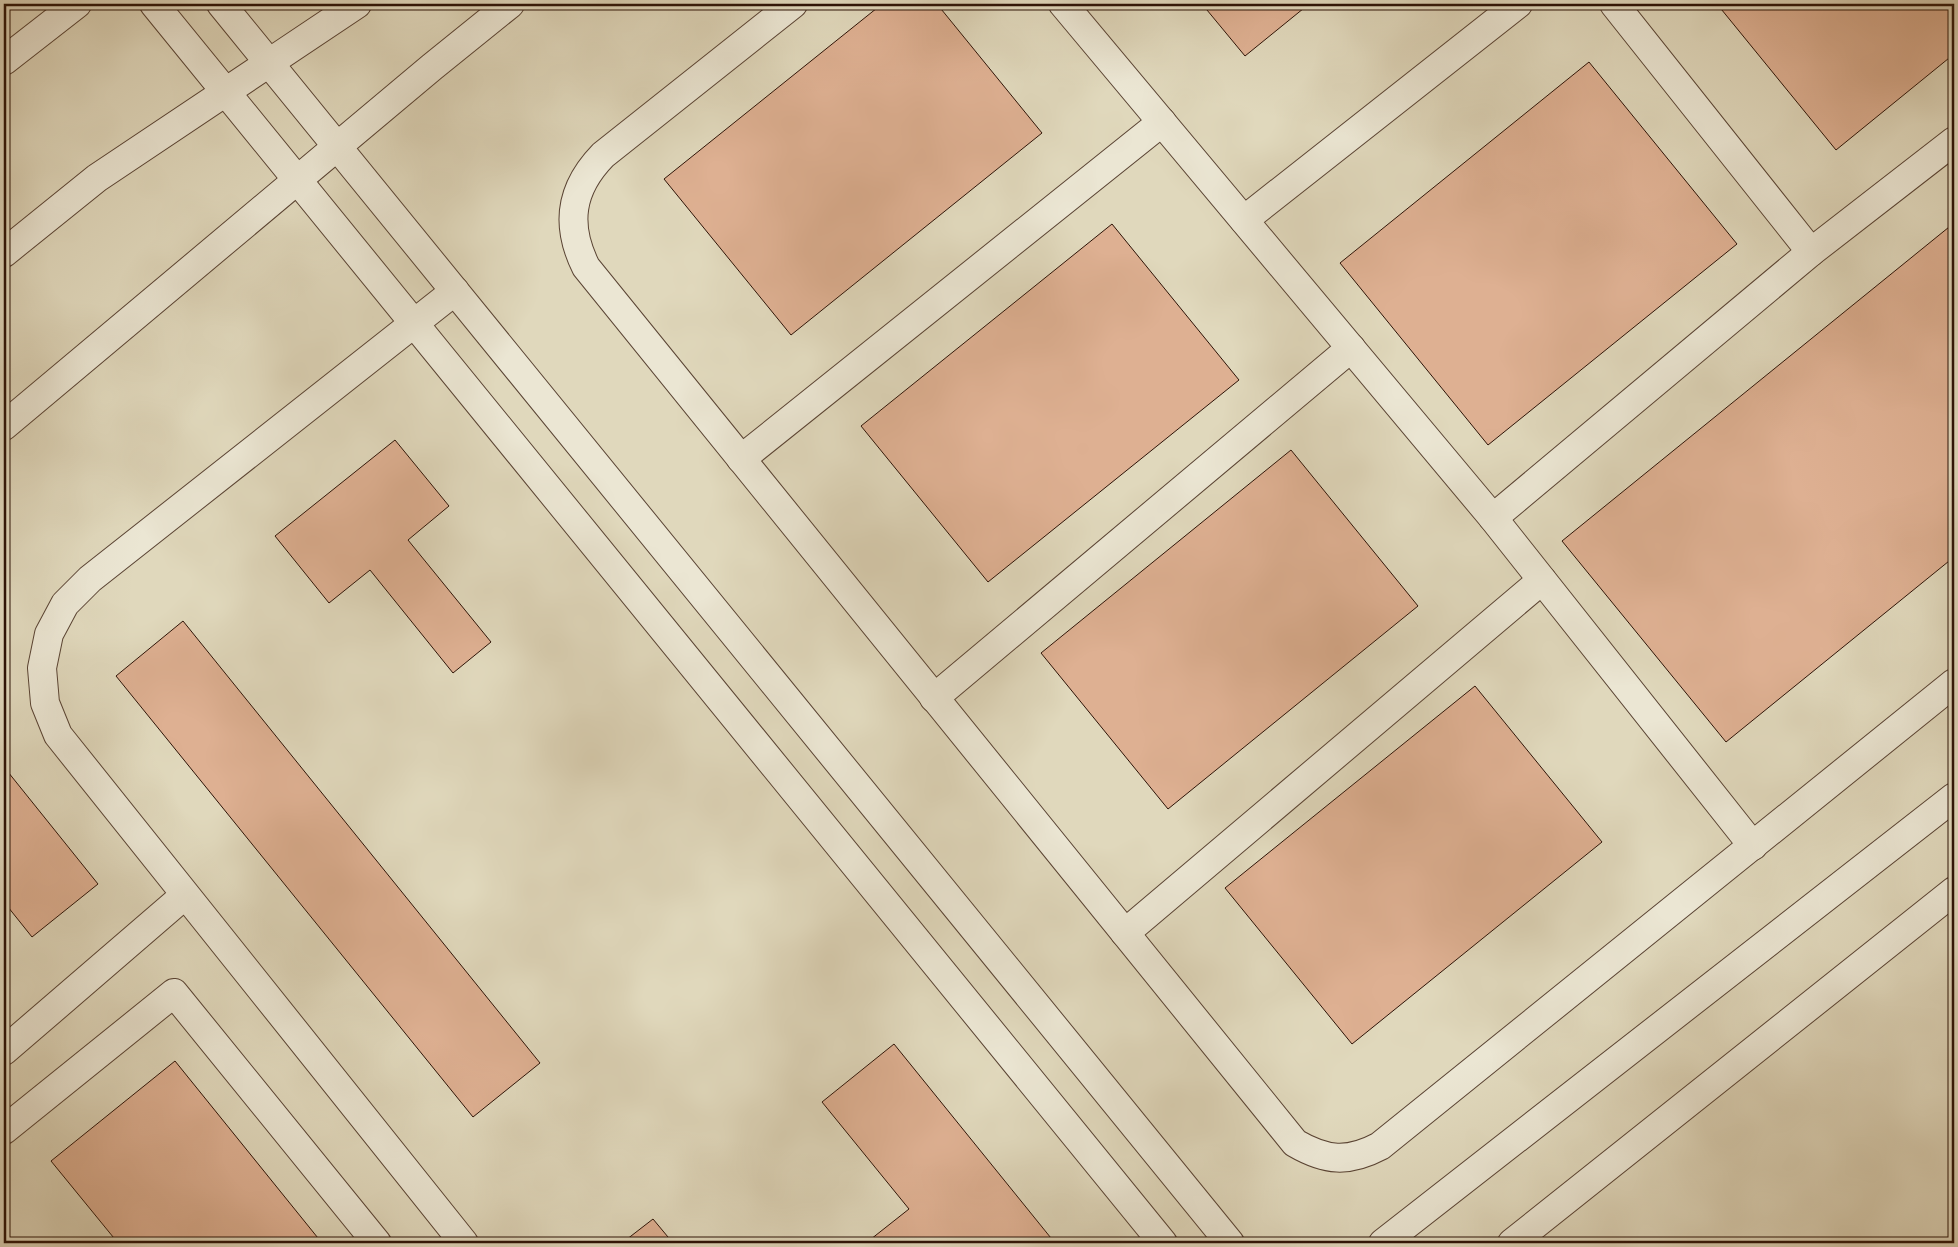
<svg xmlns="http://www.w3.org/2000/svg" width="1958" height="1247" font-family="'Libre Caslon Text',serif">
<style>
.building{fill:#deb092;stroke:#2d1307}
.lines{fill:none;stroke-linecap:round;stroke-linejoin:round}
.minor-casing{stroke:#5a4434;stroke-width:30}
.minor{stroke:#ebe6d3;stroke-width:28}
</style>
<rect width="100%" height="100%" fill="#e0d8bc"/>
<filter id="stains"><feTurbulence type="fractalNoise" baseFrequency=".004" numOctaves="4"/><feColorMatrix values="0 0 0 0 .2 0 0 0 0 .09 0 0 0 0 .02 0 0 0 .5 -.17"/></filter>
<radialGradient id="worn" r=".72"><stop offset=".6" stop-color="#630" stop-opacity="0"/><stop offset="1" stop-color="#630" stop-opacity=".3"/></radialGradient>
<g class="building">
<path d="M882 4H937L1042 133 791 335 664 179Z"/>
<path d="M1202 4H1309L1245 56Z"/>
<path d="M1717 4H1954V54L1836 150Z"/>
<path d="M1589 62 1737 244 1488 445 1340 263Z"/>
<path d="M1954 223V557L1726 742 1562 541Z"/>
<path d="M1112 224 1239 380 988 582 861 426Z"/>
<path d="M395 440 449 506 408 540 491 642 453 673 370 570 329 603 275 536Z"/>
<path d="M1291 450 1418 606 1168 809 1041 653Z"/>
<path d="M183 621 540 1063 473 1117 116 676Z"/>
<path d="M1475 686 1602 842 1352 1044 1225 888Z"/>
<path d="M4 767 98 884 32 937 4 902Z"/>
<path d="M894 1044 1055 1243H866L909 1209 822 1102Z"/>
<path d="M175 1061 322 1243H118L51 1161Z"/>
<path d="M653 1219 673 1243H622Z"/>
</g>
<g class="lines">
<g class="minor-casing">
<g id="minor">
<path d="M154 4 1163 1243"/>
<path d="M221 4 1230 1243"/>
<path d="M793 4 603 155C570 189 565 225 586 267L1295 1143C1326 1161 1348 1163 1380 1146L1954 683"/>
<path d="M1063 4 1493 518 1753 846"/>
<path d="M1614 4 1811 252"/>
<path d="M4 61 77 4"/>
<path d="M1244 220 1518 4"/>
<path d="M4 253 97 178 357 4"/>
<path d="M455 291 90 579 65 604 49 634 42 668 45 703 58 735 464 1243"/>
<path d="M4 426 432 67 510 4"/>
<path d="M741 459 1162 122"/>
<path d="M1493 518 1811 252 1954 141"/>
<path d="M934 698 1351 348"/>
<path d="M1125 933 1542 580"/>
<path d="M4 1051 185 895"/>
<path d="M4 1130 174 993 377 1243"/>
<path d="M1383 1243 1954 797"/>
<path d="M1512 1243 1954 891"/>
</g>
</g>
<use href="#minor" class="minor"/>
</g>
<rect width="1958" height="1247" fill="none" stroke="#e0d8bc" stroke-width="20"/>
<rect x="5" y="5" width="1948" height="1237" fill="none" stroke="#2d1307" stroke-width="2.5"/>
<rect x="10" y="10" width="1938" height="1227" fill="none" stroke="#2d1307"/>
<rect width="100%" height="100%" filter="url(#stains)"/>
<rect width="100%" height="100%" fill="url(#worn)"/>
</svg>
